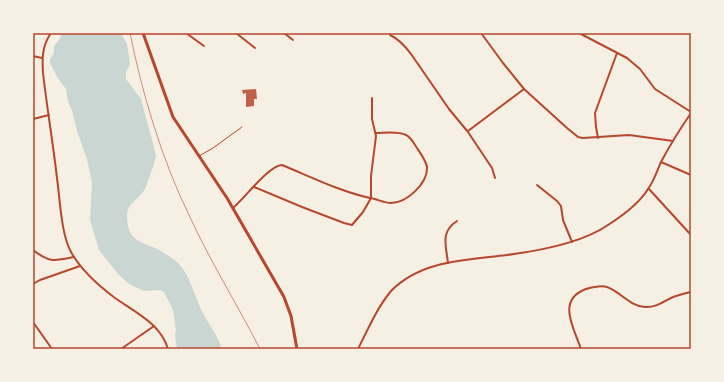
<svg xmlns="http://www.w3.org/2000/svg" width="724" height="382" font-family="Rubik,sans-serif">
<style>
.water{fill:#c9d6d2}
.building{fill:#bf614a}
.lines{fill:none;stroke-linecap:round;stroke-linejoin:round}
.service{stroke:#b5482f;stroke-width:1}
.minor{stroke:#b5482f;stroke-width:2}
.tertiary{stroke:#b5482f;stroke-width:2}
.primary{stroke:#b5482f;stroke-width:3}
.rail{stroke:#cf8b77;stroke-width:1}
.neatline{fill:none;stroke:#b5482f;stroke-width:1.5}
</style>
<rect width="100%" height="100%" fill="#f6efe4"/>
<path class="water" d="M62 33H121L127 44 130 65 126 72V79L141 99 156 155C156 160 147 184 145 189 139 199 126 204 127 217 128 237 135 240 152 247 159 249 166 254 173 259 189 270 193 292 201 309 207 323 217 333 222 349H177L175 335 176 330 173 310 164 292 160 290 144 291 129 284 118 274 99 250 90 220 92 183 87 159 77 131 72 110 68 102 66 89 59 80 50 63V60L54 52V46L59 40Z"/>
<path class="building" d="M256 89 257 99H254V106L246 107V93L243 94 242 90Z"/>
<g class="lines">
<path class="service" d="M199 156 213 148 242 127"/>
<g class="minor">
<path d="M186 33 204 46"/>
<path d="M236 33 255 48"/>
<path d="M284 33 293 40"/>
<path d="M390 33V35C399 39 405 46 411 54L449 109 468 132 492 168 495 178"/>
<path d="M579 33 627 58 640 69 655 89 691 112"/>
<path d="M33 119 49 115"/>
<path d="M468 131 524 89"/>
<path d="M598 138 596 127 595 113 617 53"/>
<path d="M661 162 691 175"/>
<path d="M537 185 557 201 561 206 563 220 572 242"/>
<path d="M254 187 302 207 344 223 352 225 363 212 371 198V176L376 136 372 119V98"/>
<path d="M233 208C245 198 268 166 282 165 311 177 339 191 370 198 377 199 384 203 391 203 406 203 428 184 427 167 426 161 421 154 417 148 414 144 411 137 406 135 398 131 384 133 376 133"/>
<path d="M33 250C50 263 54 261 74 257"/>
<path d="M448 263C446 245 440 232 457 221"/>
<path d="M33 284 40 280 80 266"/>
<path d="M33 322 52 349"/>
<path d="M121 349 154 326"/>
<path d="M581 349C574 328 556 300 586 289 593 287 601 285 607 287 621 292 629 306 645 307 656 308 664 301 673 297 679 295 685 293 691 292"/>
</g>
<g class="tertiary">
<path d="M51 33C42 46 42 58 43 73 47 108 53 143 57 178 60 199 61 234 71 252 81 270 99 286 115 298 135 312 161 324 168 349"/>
<path d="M481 33 503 63 524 89 567 128 578 137 583 138 629 135 673 141"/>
<path d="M33 56 42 58"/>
<path d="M649 189 691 235"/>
<path d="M358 349C368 329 377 308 391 291 421 260 467 260 507 255 538 251 582 243 608 225 622 216 639 204 648 189 654 181 657 171 661 162 670 145 680 129 691 113"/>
</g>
<path class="primary" d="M143 33 173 117 227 198 284 297 291 316 297 349"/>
<path class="rail" d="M130 33C142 93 162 160 189 215 210 261 237 304 260 349"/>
</g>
<rect width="724" height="382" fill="none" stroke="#f6efe4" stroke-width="68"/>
<rect x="34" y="34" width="656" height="314" class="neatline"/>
</svg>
